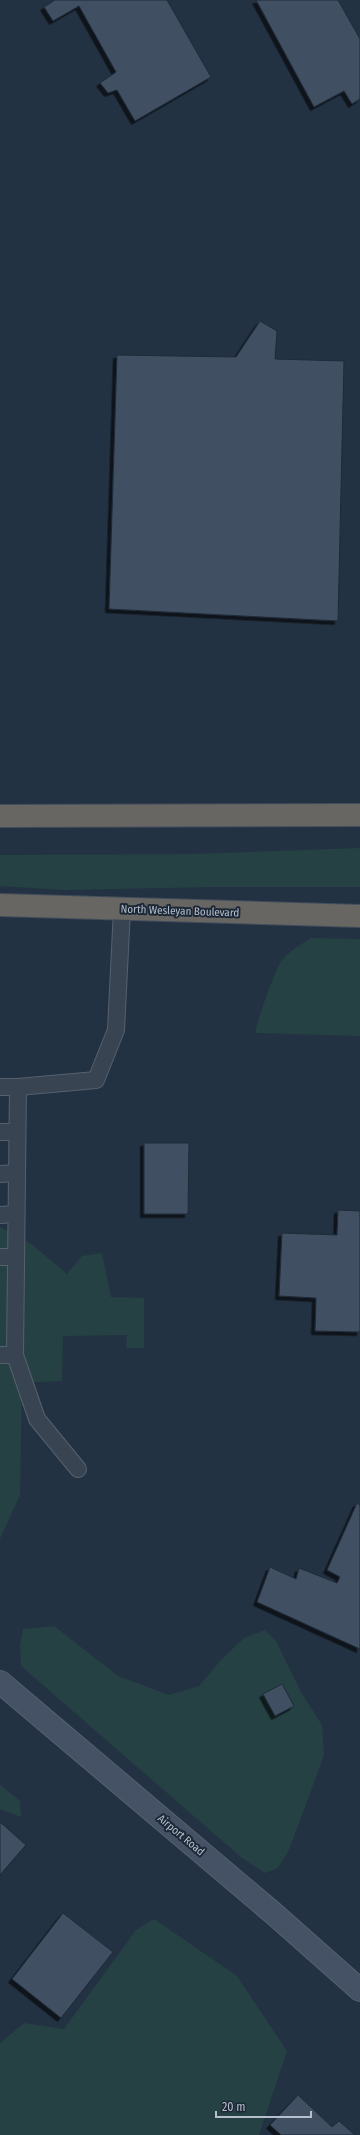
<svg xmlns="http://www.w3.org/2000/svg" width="360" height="2135" font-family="'Fira Sans Condensed',sans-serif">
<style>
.green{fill:#254143}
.building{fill:#3f5062;stroke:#1f2a39;filter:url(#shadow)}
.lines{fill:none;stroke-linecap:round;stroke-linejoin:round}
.service-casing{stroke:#56616f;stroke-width:18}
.secondary-casing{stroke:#56616f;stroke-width:24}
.trunk-casing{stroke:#434e5c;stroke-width:24}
.service{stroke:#384452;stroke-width:16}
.secondary{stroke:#455265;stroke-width:22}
.trunk{stroke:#686663;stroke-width:22}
.labels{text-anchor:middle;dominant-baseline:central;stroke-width:4;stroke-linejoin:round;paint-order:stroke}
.street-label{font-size:11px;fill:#b5becc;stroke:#1d2837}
</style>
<defs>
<filter id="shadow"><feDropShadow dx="-3.5" dy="3.5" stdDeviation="0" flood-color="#0009"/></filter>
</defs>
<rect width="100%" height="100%" fill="#233242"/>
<g class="green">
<path d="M360 848V887H213L64 890 0 886V855L194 854Z"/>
<path d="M312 938 360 939V1036L255 1033C257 1021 275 969 282 960 291 950 301 944 312 938Z"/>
<path d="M0 1227 30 1243 67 1274 82 1256 102 1253 111 1297 144 1298V1348H126L127 1335 63 1336 62 1381 22 1383 20 1495 0 1539Z"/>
<path d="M54 1626 118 1676 169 1695 199 1686 220 1661 244 1638 265 1630 276 1641 302 1694 322 1725 324 1755 289 1850 278 1868 265 1873 242 1858 21 1666 20 1645 23 1629Z"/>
<path d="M0 1785 20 1801 21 1817 0 1809Z"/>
<path d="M154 1919 237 1976 287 2051 259 2135H0V2043L24 2023 64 2029 136 1930Z"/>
</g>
<g class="building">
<path d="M55 0H167L211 77 135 121 117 90 108 93 100 83 116 72 79 6 53 21 44 7Z"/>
<path d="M256 0H338L360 39V99L352 104 344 91 314 107Z"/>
<path d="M260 321 277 331 275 359 344 361 338 621 109 609 117 355 236 357Z"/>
<path d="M144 1143H189L188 1214H144Z"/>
<path d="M338 1210 360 1211V1332L315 1331 316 1298 279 1296 282 1233 337 1235Z"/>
<path d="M357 1503 360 1505V1649L257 1602 270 1567 296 1579 299 1568 337 1583 340 1577 327 1570Z"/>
<path d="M282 1684 294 1706 275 1716 263 1694Z"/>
<path d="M0 1822 26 1845 0 1875Z"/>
<path d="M63 1913 113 1952 61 2018 12 1979Z"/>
<path d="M298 2095 332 2127 339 2121 355 2135H281L270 2125Z"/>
</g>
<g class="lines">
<g class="service-casing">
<g id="service">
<path d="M0 1087H18L15 1355H0"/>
<path d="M18 1087 96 1080 116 1030 122 909"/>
<path d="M0 1132H17"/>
<path d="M0 1174 17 1173"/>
<path d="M0 1215 16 1214"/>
<path d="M0 1257H16"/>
<path d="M15 1355 37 1419 78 1469"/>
</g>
</g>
<g class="secondary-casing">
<path id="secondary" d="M0 1682 273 1913 360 1990"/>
</g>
<g class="trunk-casing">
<g id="trunk">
<path d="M0 816 360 815"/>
<path d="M0 905 360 916"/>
</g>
</g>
<use href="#service" class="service"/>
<use href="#secondary" class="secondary"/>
<use href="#trunk" class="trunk"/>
</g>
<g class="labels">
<g class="street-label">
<text transform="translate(180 911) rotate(2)">North Wesleyan Boulevard</text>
<text transform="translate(181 1835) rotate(40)">Airport Road</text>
</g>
</g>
<path d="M216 2111v6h95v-6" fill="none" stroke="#b5becc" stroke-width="2"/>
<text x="222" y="2111" font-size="12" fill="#b5becc" stroke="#1d2837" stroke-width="3" paint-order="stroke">20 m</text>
</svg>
